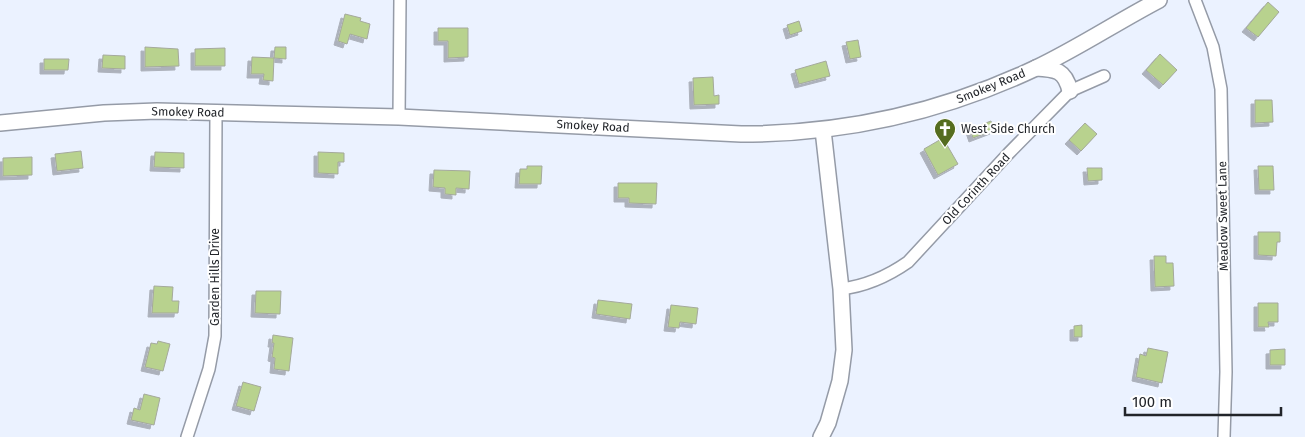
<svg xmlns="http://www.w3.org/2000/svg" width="1305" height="437" font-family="'Fira Sans',sans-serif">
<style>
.building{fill:#b8d28e;stroke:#a4a99c;filter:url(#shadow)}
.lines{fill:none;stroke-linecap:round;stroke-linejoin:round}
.minor-casing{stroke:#959ba7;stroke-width:14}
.tertiary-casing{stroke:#959ba7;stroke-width:18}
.minor{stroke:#fff;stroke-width:11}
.tertiary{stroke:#fff;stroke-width:15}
.labels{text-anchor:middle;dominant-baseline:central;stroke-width:4;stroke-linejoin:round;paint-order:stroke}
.street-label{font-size:12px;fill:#22252a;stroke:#fff}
.poi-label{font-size:12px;fill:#22252a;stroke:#fff;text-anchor:start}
</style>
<defs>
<filter id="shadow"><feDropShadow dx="-4" dy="4" stdDeviation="0" flood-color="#0004"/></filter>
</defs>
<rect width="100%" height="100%" fill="#ebf2ff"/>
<g class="building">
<path d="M1268 2 1279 12 1258 37 1246 28Z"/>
<path d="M345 14 361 18 360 21 370 24 367 39 350 34 347 44 338 41Z"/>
<path d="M799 21 802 31 790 35 787 25Z"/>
<path d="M438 28H468V57L448 58V41H438Z"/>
<path d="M858 40 861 57 850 59 846 42Z"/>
<path d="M145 47 178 49 179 66 145 67Z"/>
<path d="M275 47H286V59L274 58Z"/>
<path d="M225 48V66H195V49Z"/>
<path d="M1160 54 1177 70 1163 85 1146 70Z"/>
<path d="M103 55 125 56V69L102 68Z"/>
<path d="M252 57 274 58 273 81 263 80 264 74H251Z"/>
<path d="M44 59H69L68 70H44Z"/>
<path d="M826 61 830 76 799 84 795 70Z"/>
<path d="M713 77 714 96 719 95V104L694 105 693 78Z"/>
<path d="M1255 100H1272L1273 122 1255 123Z"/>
<path d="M991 121 994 130 973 138 970 129Z"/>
<path d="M1085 123 1097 134 1081 151 1069 140Z"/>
<path d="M943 138 958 164 938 175 924 149Z"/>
<path d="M81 151 83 168 57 171 55 154Z"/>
<path d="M155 152 184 153V168L154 167Z"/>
<path d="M318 152 344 153V162H338V174L318 173Z"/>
<path d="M32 157V175L3 176V158Z"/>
<path d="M527 166H542L541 184H519L520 169H527Z"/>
<path d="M1258 166H1273L1274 190H1259Z"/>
<path d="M1087 168H1102V180L1088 181Z"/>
<path d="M434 170 470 171 469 189 456 188V195L445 194V188L433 187Z"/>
<path d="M618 183H657L656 204 629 203V198H618Z"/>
<path d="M1258 232H1280V242H1277L1276 256 1258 255Z"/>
<path d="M1154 256H1166V263H1173L1174 286 1155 287Z"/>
<path d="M154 286 173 287 172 301H179L178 313H152Z"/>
<path d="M256 291H281L280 314 255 313Z"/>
<path d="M598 300 632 304 630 319 596 314Z"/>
<path d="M1258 303H1278V322H1268L1269 327H1258Z"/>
<path d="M671 305 698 308 696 324 680 322 679 328 668 327Z"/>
<path d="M1082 325V337H1074V326Z"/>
<path d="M273 335 293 338 289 371 274 369 275 358 272 357 274 343H272Z"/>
<path d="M158 341 170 344 163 371 145 367 151 343 157 344Z"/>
<path d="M1148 348 1168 352 1162 383 1136 377 1140 354 1146 356Z"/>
<path d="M1285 349V365H1270V350Z"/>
<path d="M243 382 261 387 254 411 236 406Z"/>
<path d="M144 394 160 398 154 425 131 420 134 408 140 410Z"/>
</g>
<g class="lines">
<g class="minor-casing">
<g id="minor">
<path d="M1195 0 1213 47 1221 89 1226 372 1224 437"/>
<path d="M399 117 400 0"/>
<path d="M841 289C866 286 888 276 908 262L1008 154 1070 91 1104 76"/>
<path d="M187 437 209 369 215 336 216 113"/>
</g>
</g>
<g class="tertiary-casing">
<g id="tertiary">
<path d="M1036 68C1056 69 1065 70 1070 91"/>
<path d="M0 123 104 113 157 111 399 117 741 134C844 134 943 112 1036 68 1078 48 1117 22 1159 0"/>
<path d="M821 437 828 423 840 381 844 350 841 289 823 130"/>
</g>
</g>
<use href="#minor" class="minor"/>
<use href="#tertiary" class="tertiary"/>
</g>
<defs>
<g id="church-pin" transform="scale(1.125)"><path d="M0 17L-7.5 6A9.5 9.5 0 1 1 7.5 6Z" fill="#556d1f" stroke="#fff"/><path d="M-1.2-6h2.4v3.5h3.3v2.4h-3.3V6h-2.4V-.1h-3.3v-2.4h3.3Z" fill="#fff"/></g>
</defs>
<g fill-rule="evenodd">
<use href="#church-pin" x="945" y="129"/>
</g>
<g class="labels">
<g class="street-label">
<text transform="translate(991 86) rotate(-22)">Smokey Road</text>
<text transform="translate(188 112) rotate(1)">Smokey Road</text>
<text transform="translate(593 126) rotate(3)">Smokey Road</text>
<text transform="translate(976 189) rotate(-47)">Old Corinth Road</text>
<text transform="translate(1223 216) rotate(-91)">Meadow Sweet Lane</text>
<text transform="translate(215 277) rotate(-90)">Garden Hills Drive</text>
</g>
<g class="poi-label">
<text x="961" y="129">West Side Church</text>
</g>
</g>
<path d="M1125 407v8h156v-8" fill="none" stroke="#22252a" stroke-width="2.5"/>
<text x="1132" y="407" font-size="15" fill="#22252a" stroke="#ffffff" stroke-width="4" paint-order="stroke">100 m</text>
</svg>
